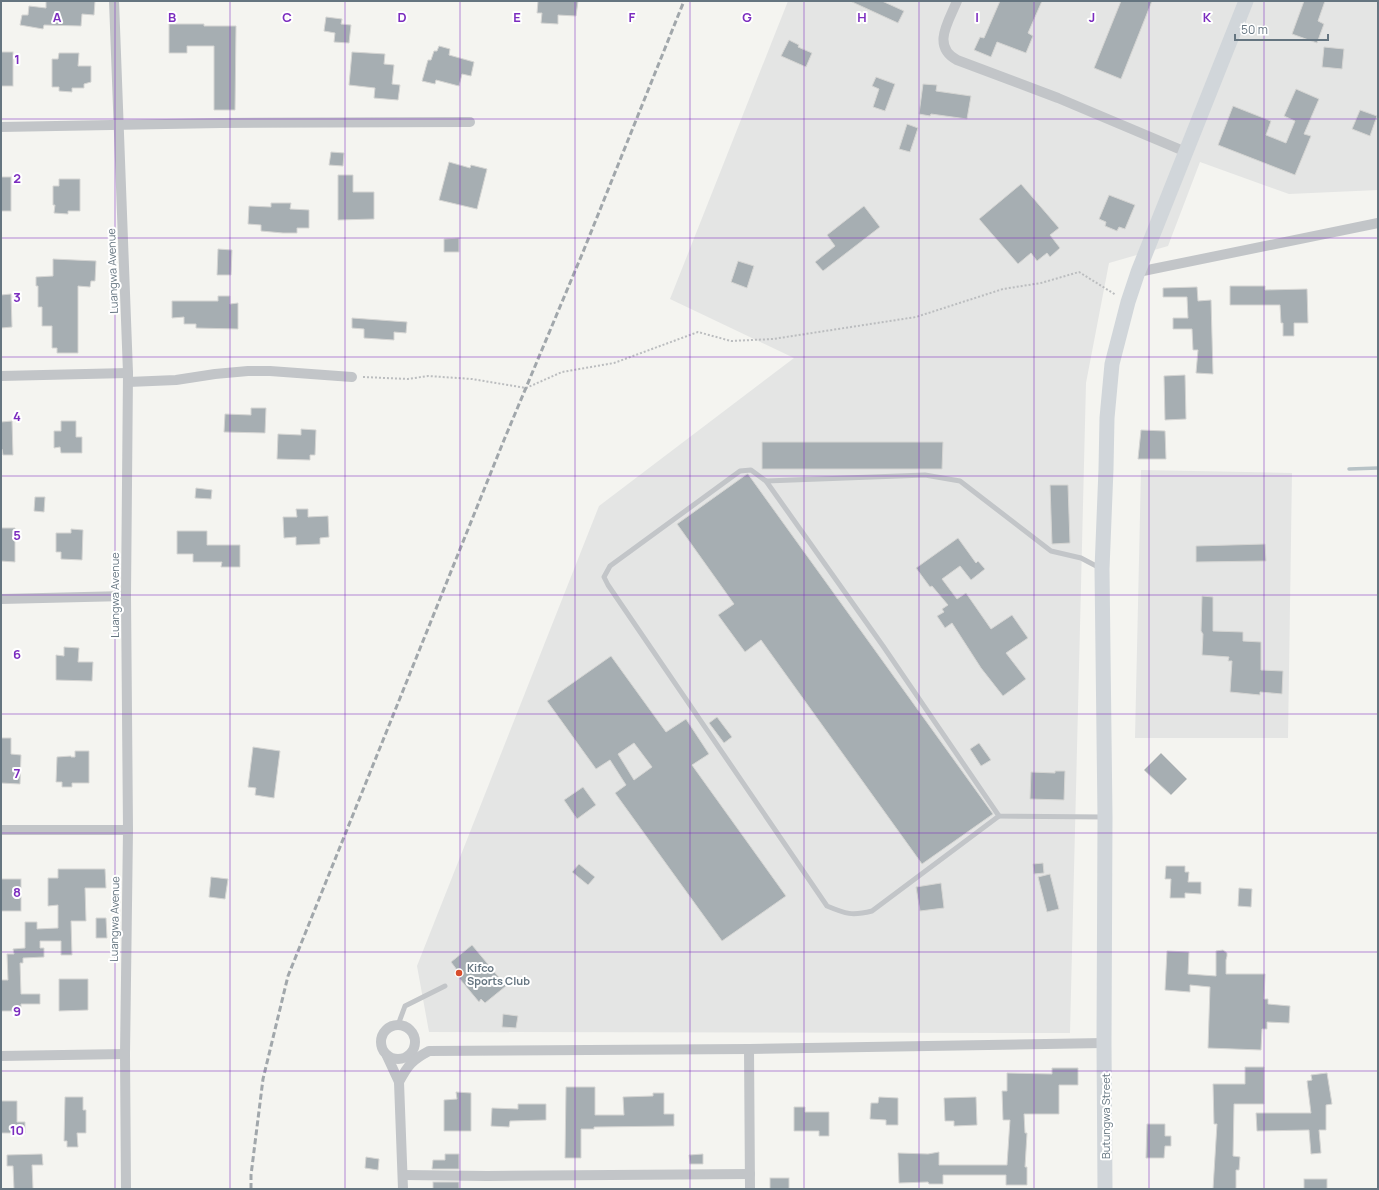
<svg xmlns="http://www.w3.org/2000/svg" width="1379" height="1190" font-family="Manrope,sans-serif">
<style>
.built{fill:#e4e5e4}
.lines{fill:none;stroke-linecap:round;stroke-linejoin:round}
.stream{stroke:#b7c2c6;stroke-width:3.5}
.building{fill:#a6aeb2;stroke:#d5d5d3;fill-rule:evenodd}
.path{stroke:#bbbdbf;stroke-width:2;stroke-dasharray:2 2;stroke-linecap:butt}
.service{stroke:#c2c5c8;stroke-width:5}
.minor{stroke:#c2c5c8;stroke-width:10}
.secondary{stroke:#d1d6da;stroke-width:15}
.rail{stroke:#a1a7ab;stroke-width:3;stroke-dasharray:6 3;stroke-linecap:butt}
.grid{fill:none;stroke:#7b2cbf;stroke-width:1;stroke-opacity:0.55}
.poi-dot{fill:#d84d2c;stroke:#fff;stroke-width:1.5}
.labels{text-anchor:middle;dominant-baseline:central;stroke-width:4;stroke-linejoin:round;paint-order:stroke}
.street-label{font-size:11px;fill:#657580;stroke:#fff}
.poi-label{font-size:11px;font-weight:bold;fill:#657580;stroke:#fff;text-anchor:start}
.grid-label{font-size:13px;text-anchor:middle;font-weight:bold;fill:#7b2cbf;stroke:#fff;stroke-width:4;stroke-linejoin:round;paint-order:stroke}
</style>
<rect width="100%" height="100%" fill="#f4f4f0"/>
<g class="built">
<path d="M788 1H1378V190L1289 194 1200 162 1168 246 1109 263 1086 383 1070 1033 429 1032 417 966 599 506 794 358 670 299Z"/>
<path d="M1141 470 1292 473 1288 738H1135Z"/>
</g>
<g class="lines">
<path class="stream" d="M1349 469 1378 468"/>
</g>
<g class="building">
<path d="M46 1H95L94 15 82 14 81 26 44 25 43 29 20 25 22 15H28L29 6 46 8Z"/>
<path d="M538 1H578L576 16 558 15V24L541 23 542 13H537Z"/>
<path d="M850 1H882L904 11 898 23Z"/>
<path d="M1000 1H1042L1028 33 1033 36 1026 53 997 42 991 57 974 50 980 37 984 38Z"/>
<path d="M1121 1H1152L1121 79 1094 68Z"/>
<path d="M1304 1H1325L1318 21 1324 24 1317 43 1292 34Z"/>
<path d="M326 17 342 19 341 24 351 25 349 43 334 42 335 33 324 31Z"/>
<path d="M169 24H204V26H236L235 110H214V46H187V53H169Z"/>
<path d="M789 40 799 45 798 47 812 53 806 67 781 56Z"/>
<path d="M439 46 450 49 449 55 474 62 471 76 462 74 459 86 436 80 435 84 422 81 428 60H431L434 51H437Z"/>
<path d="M1324 47 1344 49 1342 69 1322 67Z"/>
<rect x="1" y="52" width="12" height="34"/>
<path d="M352 52 385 54 384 64 394 65 392 84 400 85 398 100 374 98 375 88 349 85Z"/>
<path d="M59 53H79L78 66H91V82L84 84V88H72V92L59 91V87H52V59H58Z"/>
<path d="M876 77 895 84 885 111 873 107 879 89 872 86Z"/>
<path d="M923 84 937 85 936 91 971 96 967 119 931 114 930 116 919 114Z"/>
<path d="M1296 89 1319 99 1304 134 1311 136 1295 175 1218 145 1233 106 1271 121 1266 135 1286 143 1295 121 1284 116Z"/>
<path d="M1360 110 1377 116 1370 136 1352 129Z"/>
<path d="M907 124 918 128 910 152 899 149Z"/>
<path d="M331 152 344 153 343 166 329 165Z"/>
<path d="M449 162 470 168 471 165 487 169 477 209 439 200Z"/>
<path d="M338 175H353V192H374V219L338 220Z"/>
<rect x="1" y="177" width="10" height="34"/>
<path d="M59 179H80V211H68V214L54 213 55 205H53V186H59Z"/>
<path d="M1021 184 1059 228 1050 235 1060 248 1050 257 1047 253 1037 261 1031 253 1018 264 979 219Z"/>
<path d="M1109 195 1135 205 1125 229 1119 227 1117 231 1105 226 1106 222 1099 219Z"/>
<path d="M271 203H291L290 209 309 210V228H297V233H283L261 231V225L248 224 249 206 271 207Z"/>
<path d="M864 206 880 227 823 271 815 262 835 246 827 235Z"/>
<path d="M459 238V252H444V239Z"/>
<path d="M218 249 232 250 231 275H217Z"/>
<path d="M53 259 96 261 95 281H91L90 287 78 286V353H57V348H52V326H42V307H38V286H36V277L53 276Z"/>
<path d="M738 261 754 266 747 288 731 282Z"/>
<path d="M1230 286H1265V290L1307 289 1308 323H1294V336H1283V323H1281L1280 305H1230Z"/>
<path d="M1197 287 1198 301 1211 300 1213 374 1196 373 1198 350H1193L1192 329H1173V318H1188L1187 297H1163V288Z"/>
<path d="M11 294 12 327 1 328V295Z"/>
<path d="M218 296H230V304L238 303V329L196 328V324H184V317L172 318V301H218Z"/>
<path d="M352 318 407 322 406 333 394 332V340L364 338V329L352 328Z"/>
<path d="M1185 375 1186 419 1165 420 1164 376Z"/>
<path d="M251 408H266L265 433 224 432 225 414 251 415Z"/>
<path d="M12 421 13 455H3L2 449 1 450V422Z"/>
<path d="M61 421H76V437H82V453H61L60 447 54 448V431H61Z"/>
<path d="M301 429 316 430 315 455H310V460L277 459 278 434 301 435Z"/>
<path d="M1141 430 1165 431 1166 459H1138Z"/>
<path d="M762 442H943L942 469H762Z"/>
<path d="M747 474H748L993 814 922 864 761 640 745 652 718 615 734 604 677 524Z"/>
<path d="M1050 485H1068L1070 543 1052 544Z"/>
<path d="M196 488 212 490 211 499 195 498Z"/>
<path d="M35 497H45L44 512 34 511Z"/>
<path d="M296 509H308V517L328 516 329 537 320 538V544L296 545V537L284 538 283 517H297Z"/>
<path d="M1 528H15V562L1 561Z"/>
<path d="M71 529 83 530 82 560 61 559V552H56V533H71Z"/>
<path d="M177 531H207V545H240V567H221L222 562H193V554H177Z"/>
<path d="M958 538 976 563 978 561 985 569 971 580 960 566 942 579 957 599 966 593 991 629 1012 615 1028 638 1006 653 1026 679 1003 696 981 668 952 623 945 628 937 616 944 612 942 609 948 605 932 586 930 587 916 568Z"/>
<path d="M1265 544 1266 561 1196 562V546Z"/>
<path d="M1202 596 1213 597V631L1243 632V641L1261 642V670L1283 671 1282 694 1260 692V695L1230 692 1232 661H1228L1229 657 1202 655 1203 634 1201 631Z"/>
<path d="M64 647 79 648 78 662H93L92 681 56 680V655L64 656Z"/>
<path d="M611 656 666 732 686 719 709 754 692 765 786 896 722 941 615 793 626 785 610 760 596 769 547 701ZM634 743 652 767 634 780 618 754Z"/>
<path d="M717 717 732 737 724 743 709 723Z"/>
<path d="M1 738H11V754L21 755 20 784 1 783Z"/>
<path d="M979 743 991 760 981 766 970 749Z"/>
<path d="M253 747 280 751 274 798 255 795 256 788 248 787Z"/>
<path d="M75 751H89V783H72V787H62V782H56L57 757 71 756V757H75Z"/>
<path d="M1161 753 1187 779 1171 795 1144 770Z"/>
<path d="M1055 771H1065L1064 800 1030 799 1031 772 1055 773Z"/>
<path d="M583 787 596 805 577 819 564 800Z"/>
<path d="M1043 863 1044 873 1034 874 1033 864Z"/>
<path d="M579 864 595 877 588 885 572 872Z"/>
<path d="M1166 866H1185V872H1189L1188 882H1201V894L1185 893V898H1170L1171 879H1165Z"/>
<path d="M58 869H105L106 888H85L86 921H71L72 955H61V941H40V948H44V957L23 958V963H20L21 994H40V1004H21V1011H1V980H8L7 954H14L13 949 25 948V922H37V929L58 928V905L48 906V878H58Z"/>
<path d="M1050 874 1059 909 1047 912 1038 877Z"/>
<path d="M211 877 228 879 225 899 209 897Z"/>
<rect x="1" y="879" width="20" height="32"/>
<path d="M941 883 944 908 920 911 916 887Z"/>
<path d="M1239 888 1252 889 1251 907 1238 906Z"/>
<path d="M96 918H106L107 938H96Z"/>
<path d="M472 945 506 986 485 1003 481 999 479 1002 454 972 457 970 451 962Z"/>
<path d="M1223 950 1227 953V956L1226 960V974H1265L1264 999H1268V1004L1290 1006 1289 1023 1267 1022V1029H1262L1261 1050 1208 1048 1210 987 1190 985V992L1165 990 1167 951 1189 952 1188 974 1216 976V951Z"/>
<path d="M59 979H88V1010L59 1011Z"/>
<path d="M503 1014 518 1016 516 1028 502 1027Z"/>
<path d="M1245 1067H1264V1104H1234L1233 1156 1240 1157 1239 1170H1236V1189H1213L1217 1124H1214L1213 1084H1245Z"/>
<path d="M1052 1068H1078V1085H1059V1114H1024L1025 1133H1027L1025 1167H1027V1185H1006V1175H943V1184H929L928 1182 899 1183 898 1153 928 1154 939 1152V1165H1007L1010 1120H1003L1002 1091H1007V1073L1052 1074Z"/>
<path d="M1327 1073 1332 1104 1326 1105V1130H1319L1321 1153 1311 1154 1309 1130 1257 1131 1256 1113H1311L1307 1081 1312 1080 1311 1075Z"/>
<path d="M566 1087H595V1115H624L623 1097 653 1096V1093H664V1114H674V1126L594 1127V1129H581V1158H565Z"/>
<path d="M456 1092 471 1093V1131H444V1100L457 1099Z"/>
<path d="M65 1097H83V1110H86V1133H77L78 1147H67V1141H64Z"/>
<path d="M879 1097 898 1098V1125H886V1120L870 1119 871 1103H878Z"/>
<path d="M976 1097 977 1125 954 1126V1121H945L944 1098Z"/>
<path d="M1 1101H17V1122H25V1133H1Z"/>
<path d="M518 1104H546V1120L510 1121 509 1127 491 1126 492 1108 518 1109Z"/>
<path d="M794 1107H805V1112H829V1136H819V1131H794Z"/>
<path d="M1147 1124H1165V1136H1171V1146H1165L1164 1158H1146Z"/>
<path d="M42 1154 43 1165H32L33 1189H14L13 1166H7V1155Z"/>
<path d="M445 1154H459V1169H432L433 1160H445Z"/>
<path d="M703 1154V1164H690L689 1155Z"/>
<path d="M366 1157 379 1159 378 1170 365 1168Z"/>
<rect x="770" y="1178" width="19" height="11"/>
<rect x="1304" y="1179" width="23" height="10"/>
<rect x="433" y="1182" width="26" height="7"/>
</g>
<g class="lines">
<path class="path" d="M363 377 408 379 428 376 472 379 526 388 562 372 614 363 698 332 731 341 773 339 916 317 1003 289 1041 283 1079 272 1116 295"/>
<g class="service">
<path d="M766 481 883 646 999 816 1104 817"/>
<path d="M999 816 872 911C852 916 846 914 827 906L608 585 604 577 610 566 740 471 751 470 766 481 925 475 960 481 1051 551 1081 558 1100 568"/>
<path d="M398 1025 405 1006 445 986"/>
</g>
<g class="minor">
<path d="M114 1 128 373 126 596 128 830 125 1054 126 1189"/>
<path d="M957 1C949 21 931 46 957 60L1058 98 1186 152"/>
<path d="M1 127 221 123 470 122"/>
<path d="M1138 272 1378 223"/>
<path d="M1 376 128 373"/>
<path d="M128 382 176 380 215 374 248 371H270L352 377"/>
<path d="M1 599 126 596"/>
<path d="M1 830H128"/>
<circle cx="398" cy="1042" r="17"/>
<path d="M749 1049 750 1189"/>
<path d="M1 1056 125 1054"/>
<path d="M387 1056 399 1082 403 1189"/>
<path d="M399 1082C408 1065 412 1060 429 1051L749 1049 1104 1043"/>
<path d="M403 1175 487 1176 750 1174"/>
</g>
<path class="secondary" d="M1105 1189 1104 1043 1105 817 1102 569 1106 469 1107 418 1112 364 1128 302 1138 272 1246 1"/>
<path class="rail" d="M251 1189V1175L263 1079 288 976 504 440 583 252 684 1"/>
</g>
<path class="grid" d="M115 1V1189M230 1V1189M345 1V1189M460 1V1189M575 1V1189M690 1V1189M804 1V1189M919 1V1189M1034 1V1189M1149 1V1189M1264 1V1189M1 119H1378M1 238H1378M1 357H1378M1 476H1378M1 595H1378M1 714H1378M1 833H1378M1 952H1378M1 1071H1378"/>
<circle class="poi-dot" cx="459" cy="973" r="4"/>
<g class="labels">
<g class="street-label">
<text transform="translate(112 271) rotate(-92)">Luangwa Avenue</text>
<text transform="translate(114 595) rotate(-90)">Luangwa Avenue</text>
<text transform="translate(114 919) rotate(-89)">Luangwa Avenue</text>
<text transform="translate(1105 1116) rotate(-90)">Butungwa Street</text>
</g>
<g class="poi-label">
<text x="467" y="967">Kifco<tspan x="467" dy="13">Sports Club</tspan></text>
</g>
</g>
<g class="grid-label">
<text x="57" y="22">A</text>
<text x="172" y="22">B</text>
<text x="287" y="22">C</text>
<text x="402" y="22">D</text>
<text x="517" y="22">E</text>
<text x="632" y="22">F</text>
<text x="747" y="22">G</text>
<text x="862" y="22">H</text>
<text x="977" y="22">I</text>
<text x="1092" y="22">J</text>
<text x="1207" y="22">K</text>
<text x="17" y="64">1</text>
<text x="17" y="183">2</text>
<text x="17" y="302">3</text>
<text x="17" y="421">4</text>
<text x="17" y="540">5</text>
<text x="17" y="659">6</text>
<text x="17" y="778">7</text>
<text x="17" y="897">8</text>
<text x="17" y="1016">9</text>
<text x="17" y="1135">10</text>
</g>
<rect width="1379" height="1190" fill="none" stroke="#657580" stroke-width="4"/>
<path d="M1235 34v6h93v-6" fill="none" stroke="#657580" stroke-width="2"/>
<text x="1241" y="34" font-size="12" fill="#657580" stroke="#ffffff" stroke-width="3" paint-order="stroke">50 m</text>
</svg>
